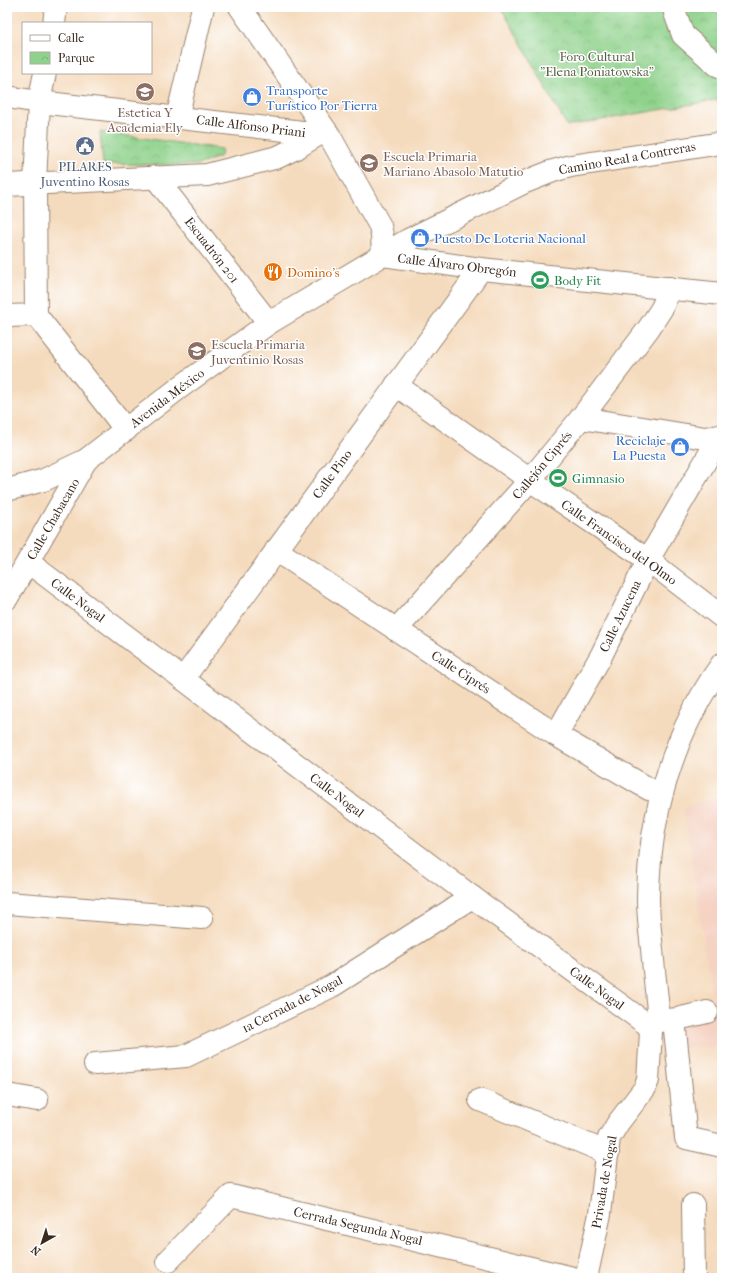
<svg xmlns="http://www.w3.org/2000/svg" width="729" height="1285" font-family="'IM FELL French Canon',serif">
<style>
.built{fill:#f5d2c2}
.park{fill:url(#park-crowns);stroke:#657e54}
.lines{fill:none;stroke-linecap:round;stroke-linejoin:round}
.minor-casing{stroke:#98826e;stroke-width:24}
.minor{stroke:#fff;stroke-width:22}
.labels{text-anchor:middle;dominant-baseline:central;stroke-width:3;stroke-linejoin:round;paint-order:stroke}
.park-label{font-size:13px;fill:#545c3f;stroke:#fff}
.shop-label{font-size:13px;fill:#366cbe;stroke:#fff;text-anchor:start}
.education-label{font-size:13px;fill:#785e54;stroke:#fff;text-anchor:start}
.street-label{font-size:13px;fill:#3b2a1e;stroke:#fff}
.service-label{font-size:13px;fill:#4e5e75;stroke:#fff}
.food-label{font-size:13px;fill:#c56008;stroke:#fff;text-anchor:start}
.leisure-label{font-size:13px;fill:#27864d;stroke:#fff;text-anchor:start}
</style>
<defs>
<pattern id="park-crowns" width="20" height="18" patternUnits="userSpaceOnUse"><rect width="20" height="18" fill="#8fd28b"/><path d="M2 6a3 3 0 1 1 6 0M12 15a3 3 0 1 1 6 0" fill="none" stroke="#7cb478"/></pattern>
</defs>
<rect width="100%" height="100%" fill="#fff"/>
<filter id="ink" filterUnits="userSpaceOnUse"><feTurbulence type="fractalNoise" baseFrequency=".025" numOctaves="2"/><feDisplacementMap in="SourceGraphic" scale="8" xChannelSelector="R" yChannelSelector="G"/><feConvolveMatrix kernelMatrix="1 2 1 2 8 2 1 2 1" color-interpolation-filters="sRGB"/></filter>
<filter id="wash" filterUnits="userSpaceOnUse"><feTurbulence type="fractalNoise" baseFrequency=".012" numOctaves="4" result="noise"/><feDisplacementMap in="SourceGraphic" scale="16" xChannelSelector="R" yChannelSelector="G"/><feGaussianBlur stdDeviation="0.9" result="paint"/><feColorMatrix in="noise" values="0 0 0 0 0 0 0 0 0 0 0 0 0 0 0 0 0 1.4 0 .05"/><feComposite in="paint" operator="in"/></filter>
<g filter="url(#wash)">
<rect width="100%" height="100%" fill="#f5dbbe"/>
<path class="built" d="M722 796V1048L680 1047 675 1005 713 998 683 807Z"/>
<g class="park">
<path d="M501 7H722V99L567 126Z"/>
<path d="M100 132 222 149 221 156 198 165 103 164Z"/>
</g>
</g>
<g filter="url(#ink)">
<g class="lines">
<g class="minor-casing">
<g id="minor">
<path d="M240 7 329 135 380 226 382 235 383 255"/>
<path d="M676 7 675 13 683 35 717 65 722 67"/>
<path d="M54 23 56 7"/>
<path d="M45 73 39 102 35 183 36 315 126 430"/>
<path d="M7 97 39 102 329 135"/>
<path d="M177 118 203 7"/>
<path d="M155 177 269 323"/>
<path d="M7 185 207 175 278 157 296 148 319 134"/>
<path d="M383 255 481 269 722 294"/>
<path d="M7 316 36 315"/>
<path d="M396 385 530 480 648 560 722 617"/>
<path d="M581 418 705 438 722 436"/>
<path d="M7 490 44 480 86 460 179 388 269 323 408 240 525 182 553 171 571 166 722 143"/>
<path d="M276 550 556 735 649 789"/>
<path d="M28 562 472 897 648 1025 651 1032 648 1080 645 1088 618 1123 609 1138 600 1214 586 1278"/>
<path d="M7 598 86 460"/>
<path d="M396 630 530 480 581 418 649 328 662 308 670 288"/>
<path d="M183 679 481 269"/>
<path d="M556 735 601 656 648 560 720 436"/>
<path d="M7 903 202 918"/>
<path d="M674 1020 686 1138 722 1146"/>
<path d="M659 1021C657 997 654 973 652 949 650 932 648 915 648 897 649 815 674 731 722 664"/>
<path d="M660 1021 677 1019 707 1012"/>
<path d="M95 1064 186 1056 332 986 472 897"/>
<path d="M7 1095 37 1100"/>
<path d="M480 1100 608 1153"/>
<path d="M693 1205 694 1278"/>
<path d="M168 1261 231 1196 573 1278"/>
</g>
</g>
<use href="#minor" class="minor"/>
</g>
</g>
<defs>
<g id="university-disc" transform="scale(1)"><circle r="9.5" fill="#8d6e63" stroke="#fff"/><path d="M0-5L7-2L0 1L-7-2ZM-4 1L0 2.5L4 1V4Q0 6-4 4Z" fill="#fff"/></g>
<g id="shop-disc" transform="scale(1)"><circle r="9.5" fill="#3f7fe0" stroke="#fff"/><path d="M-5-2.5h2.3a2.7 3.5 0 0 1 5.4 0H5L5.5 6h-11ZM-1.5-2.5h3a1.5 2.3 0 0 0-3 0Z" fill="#fff"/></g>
<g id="civic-disc" transform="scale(1)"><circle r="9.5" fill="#5c6f8a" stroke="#fff"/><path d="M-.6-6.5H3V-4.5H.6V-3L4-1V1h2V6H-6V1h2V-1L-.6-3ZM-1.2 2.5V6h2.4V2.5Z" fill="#fff"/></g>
<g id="school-disc" transform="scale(1)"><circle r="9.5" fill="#8d6e63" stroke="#fff"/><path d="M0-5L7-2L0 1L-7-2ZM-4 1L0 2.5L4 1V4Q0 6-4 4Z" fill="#fff"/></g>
<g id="restaurant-disc" transform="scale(1)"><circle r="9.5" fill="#e8710a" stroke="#fff"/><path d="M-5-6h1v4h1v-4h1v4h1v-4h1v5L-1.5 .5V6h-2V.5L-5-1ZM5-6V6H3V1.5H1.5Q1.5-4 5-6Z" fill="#fff"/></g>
<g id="stadium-disc" transform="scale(1)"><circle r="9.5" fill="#2e9e5b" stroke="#fff"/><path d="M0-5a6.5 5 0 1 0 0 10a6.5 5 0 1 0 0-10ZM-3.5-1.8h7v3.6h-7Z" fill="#fff"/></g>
</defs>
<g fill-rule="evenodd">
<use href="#university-disc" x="145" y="92"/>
<use href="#shop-disc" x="252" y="97"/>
<use href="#civic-disc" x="85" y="146"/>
<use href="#school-disc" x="369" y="163"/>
<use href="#shop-disc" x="420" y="238"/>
<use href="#restaurant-disc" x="273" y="272"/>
<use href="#stadium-disc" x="540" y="280"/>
<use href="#school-disc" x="197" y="351"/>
<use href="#shop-disc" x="680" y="447"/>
<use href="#stadium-disc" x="558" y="478"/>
</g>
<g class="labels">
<g class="park-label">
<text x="597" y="56">Foro Cultural<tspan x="597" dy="15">"Elena Poniatowska"</tspan></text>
</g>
<g class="shop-label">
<text x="266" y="90">Transporte<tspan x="266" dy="15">Turístico Por Tierra</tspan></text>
<text x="434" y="238">Puesto De Loteria Nacional</text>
<text x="666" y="440" text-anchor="end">Reciclaje<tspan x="666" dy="15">La Puesta</tspan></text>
</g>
<g class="education-label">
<text x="145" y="112" text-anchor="middle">Estetica Y<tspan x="145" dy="15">Academia Ely</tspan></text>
<text x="383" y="156">Escuela Primaria<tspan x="383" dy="15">Mariano Abasolo Matutio</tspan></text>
<text x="211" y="344">Escuela Primaria<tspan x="211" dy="15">Juventinio Rosas</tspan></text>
</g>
<g class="street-label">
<text transform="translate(251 126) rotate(7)">Calle Alfonso Priani</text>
<text transform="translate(627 158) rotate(-10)">Camino Real a Contreras</text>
<text transform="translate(212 250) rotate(52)">Escuadrón 201</text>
<text transform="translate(457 265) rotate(7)">Calle Álvaro Obregón</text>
<text transform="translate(167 398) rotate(-37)">Avenida México</text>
<text transform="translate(542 465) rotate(-50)">Callejón Ciprés</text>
<text transform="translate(332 474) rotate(-54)">Calle Pino</text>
<text transform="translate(53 519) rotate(-60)">Calle Chabacano</text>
<text transform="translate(619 542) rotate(35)">Calle Francisco del Olmo</text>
<text transform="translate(78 600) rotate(37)">Calle Nogal</text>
<text transform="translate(620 616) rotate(-64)">Calle Azucena</text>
<text transform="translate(461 672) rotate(33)">Calle Ciprés</text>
<text transform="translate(337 795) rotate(37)">Calle Nogal</text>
<text transform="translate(597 988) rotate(36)">Calle Nogal</text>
<text transform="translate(292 1004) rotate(-27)">1a Cerrada de Nogal</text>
<text transform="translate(604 1182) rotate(-80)">Privada de Nogal</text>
<text transform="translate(358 1226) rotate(13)">Cerrada Segunda Nogal</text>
</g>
<g class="service-label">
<text x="85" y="166">PILARES<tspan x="85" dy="15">Juventino Rosas</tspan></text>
</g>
<g class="food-label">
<text x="287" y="272">Domino's</text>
</g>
<g class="leisure-label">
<text x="554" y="280">Body Fit</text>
<text x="572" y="478">Gimnasio</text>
</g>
</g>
<rect width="729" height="1285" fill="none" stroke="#fff" stroke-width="24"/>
<rect x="22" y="22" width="130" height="52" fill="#ffffff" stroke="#b1aaa5"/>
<rect x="30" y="35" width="20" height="6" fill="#ffffff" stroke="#b1aaa5"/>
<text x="58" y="42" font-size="12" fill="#3b2a1e">Calle</text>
<rect x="30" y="52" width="20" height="12" fill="url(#park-crowns)" stroke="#b1aaa5"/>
<text x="58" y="62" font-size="12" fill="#3b2a1e">Parque</text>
<g transform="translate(42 1243) rotate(219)" stroke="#ffffff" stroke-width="3" paint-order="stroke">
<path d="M0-3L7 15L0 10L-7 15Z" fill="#3b2a1e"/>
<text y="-6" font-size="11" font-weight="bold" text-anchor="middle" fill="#3b2a1e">N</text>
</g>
</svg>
